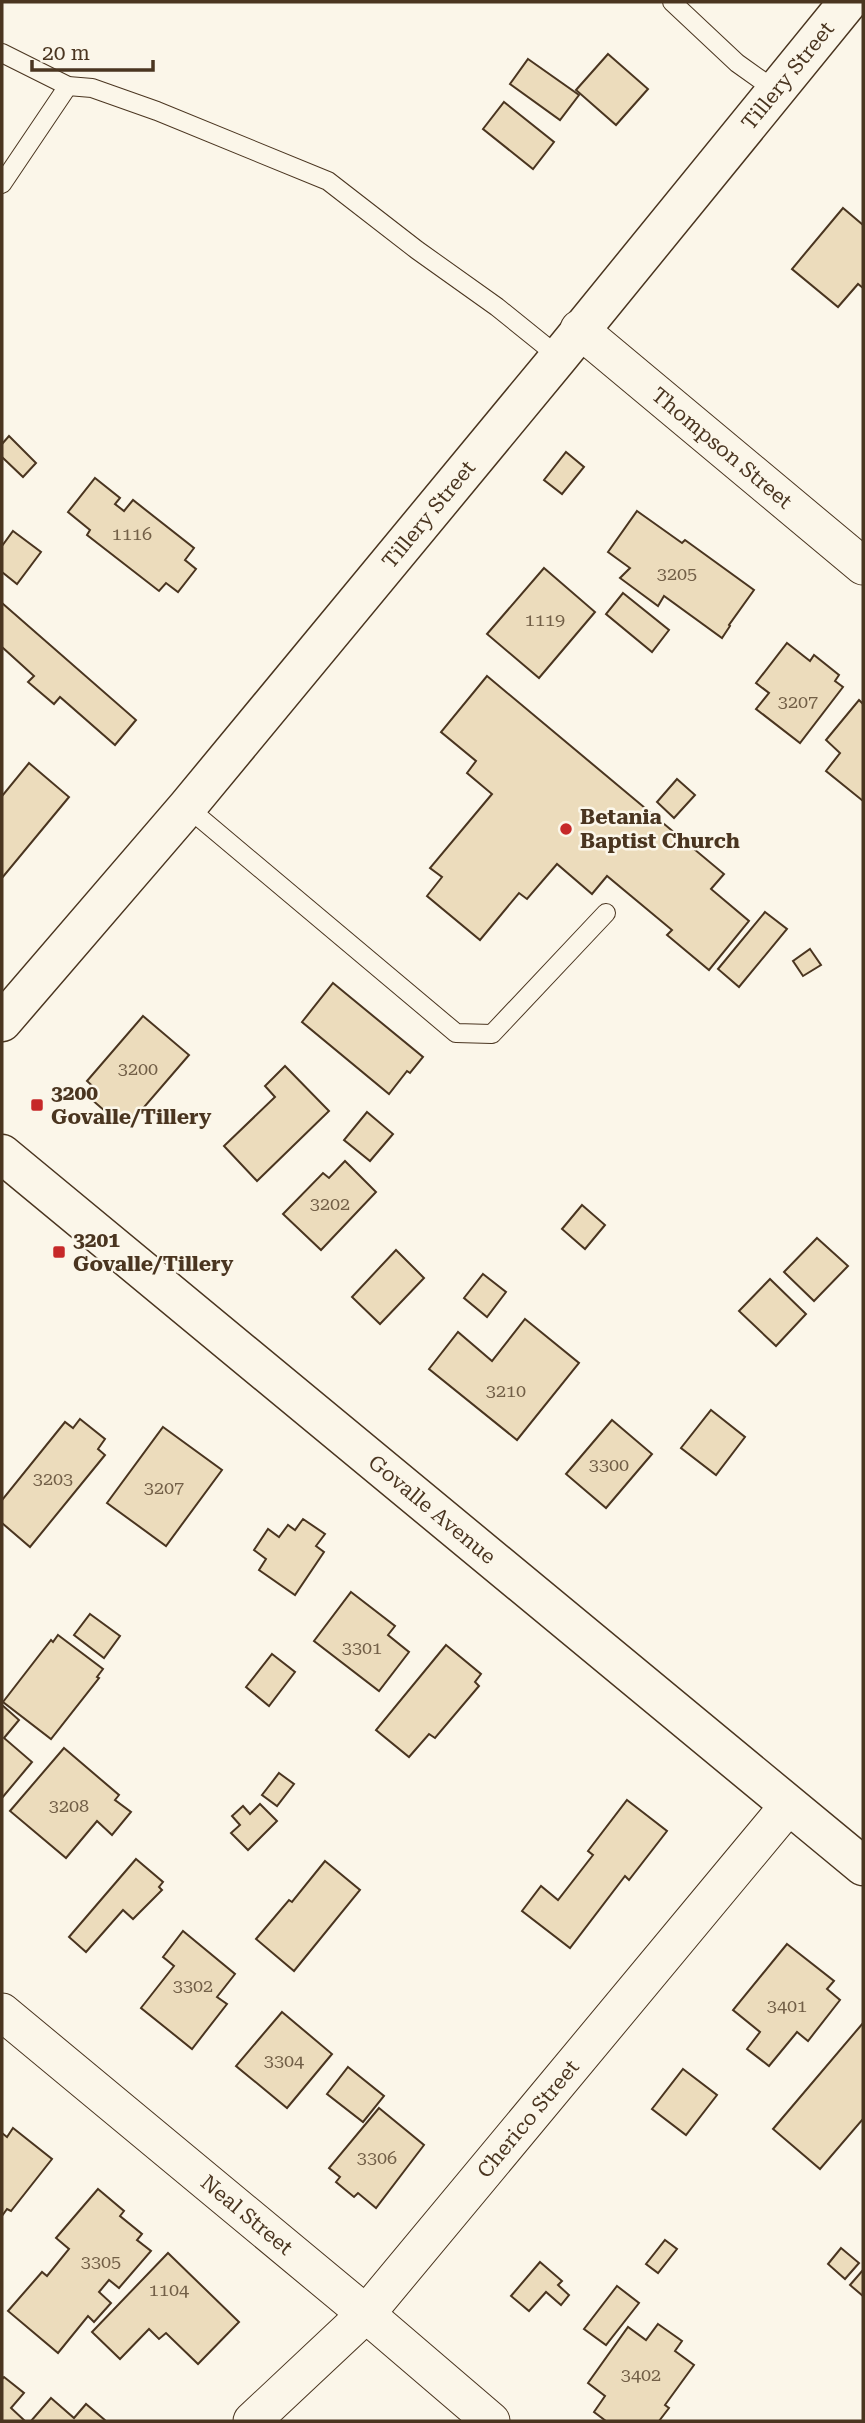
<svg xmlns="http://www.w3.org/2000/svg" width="865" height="2423" font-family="'Roboto Serif',serif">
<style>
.building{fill:#ecdcbc;stroke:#4a3520;stroke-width:2}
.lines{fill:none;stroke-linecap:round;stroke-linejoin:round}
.lane-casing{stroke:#4a3520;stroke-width:20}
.street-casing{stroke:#4a3520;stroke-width:39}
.secondary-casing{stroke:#4a3520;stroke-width:41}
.lane{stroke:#fbf6e9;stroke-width:18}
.street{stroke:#fbf6e9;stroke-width:37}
.secondary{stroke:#fbf6e9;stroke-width:38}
.poi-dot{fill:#c62828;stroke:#fbf6e9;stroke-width:2.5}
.labels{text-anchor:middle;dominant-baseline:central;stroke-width:5;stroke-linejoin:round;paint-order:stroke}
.number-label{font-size:18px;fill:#725f47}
.street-label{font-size:21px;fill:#4a3520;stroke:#fbf6e9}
.poi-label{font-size:21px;font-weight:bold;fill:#4a3520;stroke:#fbf6e9;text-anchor:start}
</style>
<rect width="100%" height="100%" fill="#fbf6e9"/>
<g class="building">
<path d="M608 54 648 89 616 125 576 90Z"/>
<path d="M528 59 579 95 560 120 510 84Z"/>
<path d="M504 102 554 142 533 169 483 129Z"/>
<path d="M843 208 863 225V288L858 284 838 307 792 269Z"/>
<path d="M9 436 36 463 23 477 2 457V444Z"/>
<path d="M566 452 584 467 562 494 544 480Z"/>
<path d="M95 478 120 498 115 504 124 511 133 500 194 548 185 560 196 569 178 592 166 583 159 591 87 535 90 530 68 512Z"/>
<path d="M637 511 682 543 685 540 754 590 729 625 730 626 722 638 664 596 658 606 620 578 630 568 608 552Z"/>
<path d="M13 531 41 552 17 584 2 572V546Z"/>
<path d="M544 568 595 612 539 678 487 634Z"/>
<path d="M623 593 669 630 652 652 606 614Z"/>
<path d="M2 603 136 720 115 745 60 697 54 704 28 682 34 676 2 647Z"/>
<path d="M787 643 810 661 814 655 839 675 835 681 843 687 800 743 756 709 769 693 756 683Z"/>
<path d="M487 676 724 874 711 889 749 921 709 970 667 935 672 930 607 876 592 894 557 864 527 899 519 893 480 940 427 896 442 877 430 868 492 794 467 773 476 761 441 732Z"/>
<path d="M859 700 863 704V801L826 771 840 753 826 740Z"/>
<path d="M29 763 69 797 2 878V796Z"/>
<path d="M677 779 695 795 674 818 657 802Z"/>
<path d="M765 912 787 929 739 987 718 969Z"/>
<path d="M810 949 821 965 803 976 793 961Z"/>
<path d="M333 983 423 1057 410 1073 407 1071 389 1094 302 1022Z"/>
<path d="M143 1016 189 1055 133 1120 127 1116 120 1124 91 1099 98 1091 87 1081Z"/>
<path d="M285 1066 329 1111 257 1181 224 1146 275 1097 265 1086Z"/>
<path d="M367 1112 393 1134 370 1161 344 1140Z"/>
<path d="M345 1161 376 1192 321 1250 283 1214 323 1173 329 1178Z"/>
<path d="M582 1205 605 1225 585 1249 562 1229Z"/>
<path d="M817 1238 848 1266 814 1301 784 1272Z"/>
<path d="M396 1250 424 1278 380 1324 352 1297Z"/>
<path d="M483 1274 506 1292 487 1317 464 1298Z"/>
<path d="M770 1279 806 1314 776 1346 739 1311Z"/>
<path d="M525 1319 579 1363 517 1440 429 1369 458 1332 492 1361Z"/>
<path d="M711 1410 745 1437 716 1475 681 1448Z"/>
<path d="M80 1419 105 1439 98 1449 105 1455 30 1547 2 1523V1500L65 1422 73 1428Z"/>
<path d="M612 1420 652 1454 606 1508 566 1474Z"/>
<path d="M163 1427 222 1470 166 1546 107 1503Z"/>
<path d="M303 1519 325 1534 316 1546 324 1552 295 1595 259 1570 266 1559 254 1550 268 1529 279 1537 288 1525 295 1530Z"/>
<path d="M351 1592 395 1626 388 1635 409 1652 379 1691 314 1641Z"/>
<path d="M90 1614 120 1636 104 1658 74 1635Z"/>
<path d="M58 1635 103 1669 97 1677 99 1678 51 1739 3 1702 51 1640 53 1642Z"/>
<path d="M446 1645 481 1674 475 1682 479 1686 435 1738 429 1734 409 1757 376 1730Z"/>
<path d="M272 1654 295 1672 269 1706 246 1687Z"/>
<path d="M2 1705 19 1720 4 1738 32 1762 2 1798Z"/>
<path d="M64 1748 119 1795 115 1800 131 1812 112 1835 97 1821 66 1858 10 1811Z"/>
<path d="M279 1773 294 1784 277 1806 262 1795Z"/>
<path d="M627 1800 667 1831 629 1880 625 1876 570 1948 522 1911 541 1886 558 1900 593 1855 588 1851Z"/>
<path d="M260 1804 277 1821 248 1850 231 1833 240 1825 232 1816 243 1806 250 1814Z"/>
<path d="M136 1859 163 1882 159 1887 162 1890 133 1919 123 1910 86 1952 69 1937Z"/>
<path d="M325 1861 360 1890 294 1971 256 1939 289 1900 292 1902Z"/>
<path d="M183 1931 235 1974 217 1997 227 2004 192 2049 141 2008 174 1966 163 1957Z"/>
<path d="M787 1944 834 1981 827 1989 840 2000 808 2041 797 2032 769 2066 747 2049 760 2032 733 2010Z"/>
<path d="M282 2012 332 2054 287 2108 236 2066Z"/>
<path d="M863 2023V2119L820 2169 773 2129Z"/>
<path d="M348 2067 384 2096 363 2122 327 2094Z"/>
<path d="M683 2069 717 2095 686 2135 652 2109Z"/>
<path d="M379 2108 424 2145 376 2208 358 2193 354 2197 336 2182 340 2177 329 2168Z"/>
<path d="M13 2128 52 2159 11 2211 7 2209 2 2216V2133L7 2137Z"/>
<path d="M98 2189 124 2211 120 2216 142 2234 137 2240 151 2251 119 2288 109 2280 99 2292 111 2303 94 2322 88 2316 58 2353 8 2311 42 2272 47 2276 69 2249 56 2238Z"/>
<path d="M665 2240 677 2249 658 2273 646 2264Z"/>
<path d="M841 2248 859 2263 845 2279 828 2264Z"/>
<path d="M168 2253 239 2322 198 2364 166 2333 159 2339 149 2329 120 2359 92 2332Z"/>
<path d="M540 2262 562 2281 558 2285 569 2295 561 2305 546 2292 529 2311 511 2296Z"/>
<path d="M863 2270V2296L850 2285Z"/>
<path d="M617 2286 639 2303 606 2345 584 2329Z"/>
<path d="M658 2324 682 2341 675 2351 694 2365 665 2405 669 2408 659 2421H606L594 2412 605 2396 588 2383 628 2327 646 2340Z"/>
<path d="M4 2377 24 2393 11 2408 25 2421H2V2379Z"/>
<path d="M51 2398 74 2418 86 2404 106 2421H31Z"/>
</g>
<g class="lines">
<g class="lane-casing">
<g id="lane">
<path d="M672 2 737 63 775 90"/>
<path d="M2 53 68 86 92 88 157 111 328 181 417 250 497 307 559 357"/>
<path d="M2 184 68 86"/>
<path d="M187 807 456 1033 492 1034 606 913"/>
</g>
</g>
<g class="street-casing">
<g id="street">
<path id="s1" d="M579 329 863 566"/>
<path id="s2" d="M2 2012 366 2314 491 2421"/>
<path id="s3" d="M252 2421 366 2314 789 1805"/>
</g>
</g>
<g class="secondary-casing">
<g id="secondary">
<path id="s4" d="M2 1022 187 807 559 357 848 2"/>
<path id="s5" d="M2 1154 863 1866"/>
</g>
</g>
<use href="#lane" class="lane"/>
<use href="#street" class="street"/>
<use href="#secondary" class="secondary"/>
</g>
<g class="poi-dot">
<circle cx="566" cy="829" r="7"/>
<rect x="30" y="1098" width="14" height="14" rx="3.5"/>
<rect x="52" y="1245" width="14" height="14" rx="3.5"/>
</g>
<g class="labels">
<g class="number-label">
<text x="132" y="533">1116</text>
<text x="677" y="573">3205</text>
<text x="545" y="619">1119</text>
<text x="798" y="701">3207</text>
<text x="138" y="1068">3200</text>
<text x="330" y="1203">3202</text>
<text x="506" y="1390">3210</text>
<text x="609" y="1464">3300</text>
<text x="53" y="1478">3203</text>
<text x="164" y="1487">3207</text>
<text x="362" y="1647">3301</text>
<text x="69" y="1805">3208</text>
<text x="193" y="1985">3302</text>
<text x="787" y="2005">3401</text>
<text x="284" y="2060">3304</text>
<text x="377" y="2157">3306</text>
<text x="101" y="2261">3305</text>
<text x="169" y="2289">1104</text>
<text x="641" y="2374">3402</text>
</g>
<g class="street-label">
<text stroke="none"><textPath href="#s4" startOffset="1230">Tillery Street</textPath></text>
<text stroke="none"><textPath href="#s1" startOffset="186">Thompson Street</textPath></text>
<text stroke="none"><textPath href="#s4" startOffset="663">Tillery Street</textPath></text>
<text stroke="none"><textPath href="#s5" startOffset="558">Govalle Avenue</textPath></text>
<text stroke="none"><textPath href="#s3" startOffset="410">Cherico Street</textPath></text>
<text stroke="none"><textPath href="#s2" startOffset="318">Neal Street</textPath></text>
</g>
<g class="poi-label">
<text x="580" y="817">Betania<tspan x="580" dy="24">Baptist Church</tspan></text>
<text x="51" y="1093">3200<tspan x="51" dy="24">Govalle/Tillery</tspan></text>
<text x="73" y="1240">3201<tspan x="73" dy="24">Govalle/Tillery</tspan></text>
</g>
</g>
<rect width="865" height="2423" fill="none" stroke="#4a3520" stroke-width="7"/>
<path d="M32 60v10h121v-10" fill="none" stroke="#4a3520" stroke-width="3.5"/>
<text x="42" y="60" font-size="21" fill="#4a3520" stroke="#fbf6e9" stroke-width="5" paint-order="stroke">20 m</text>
</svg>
